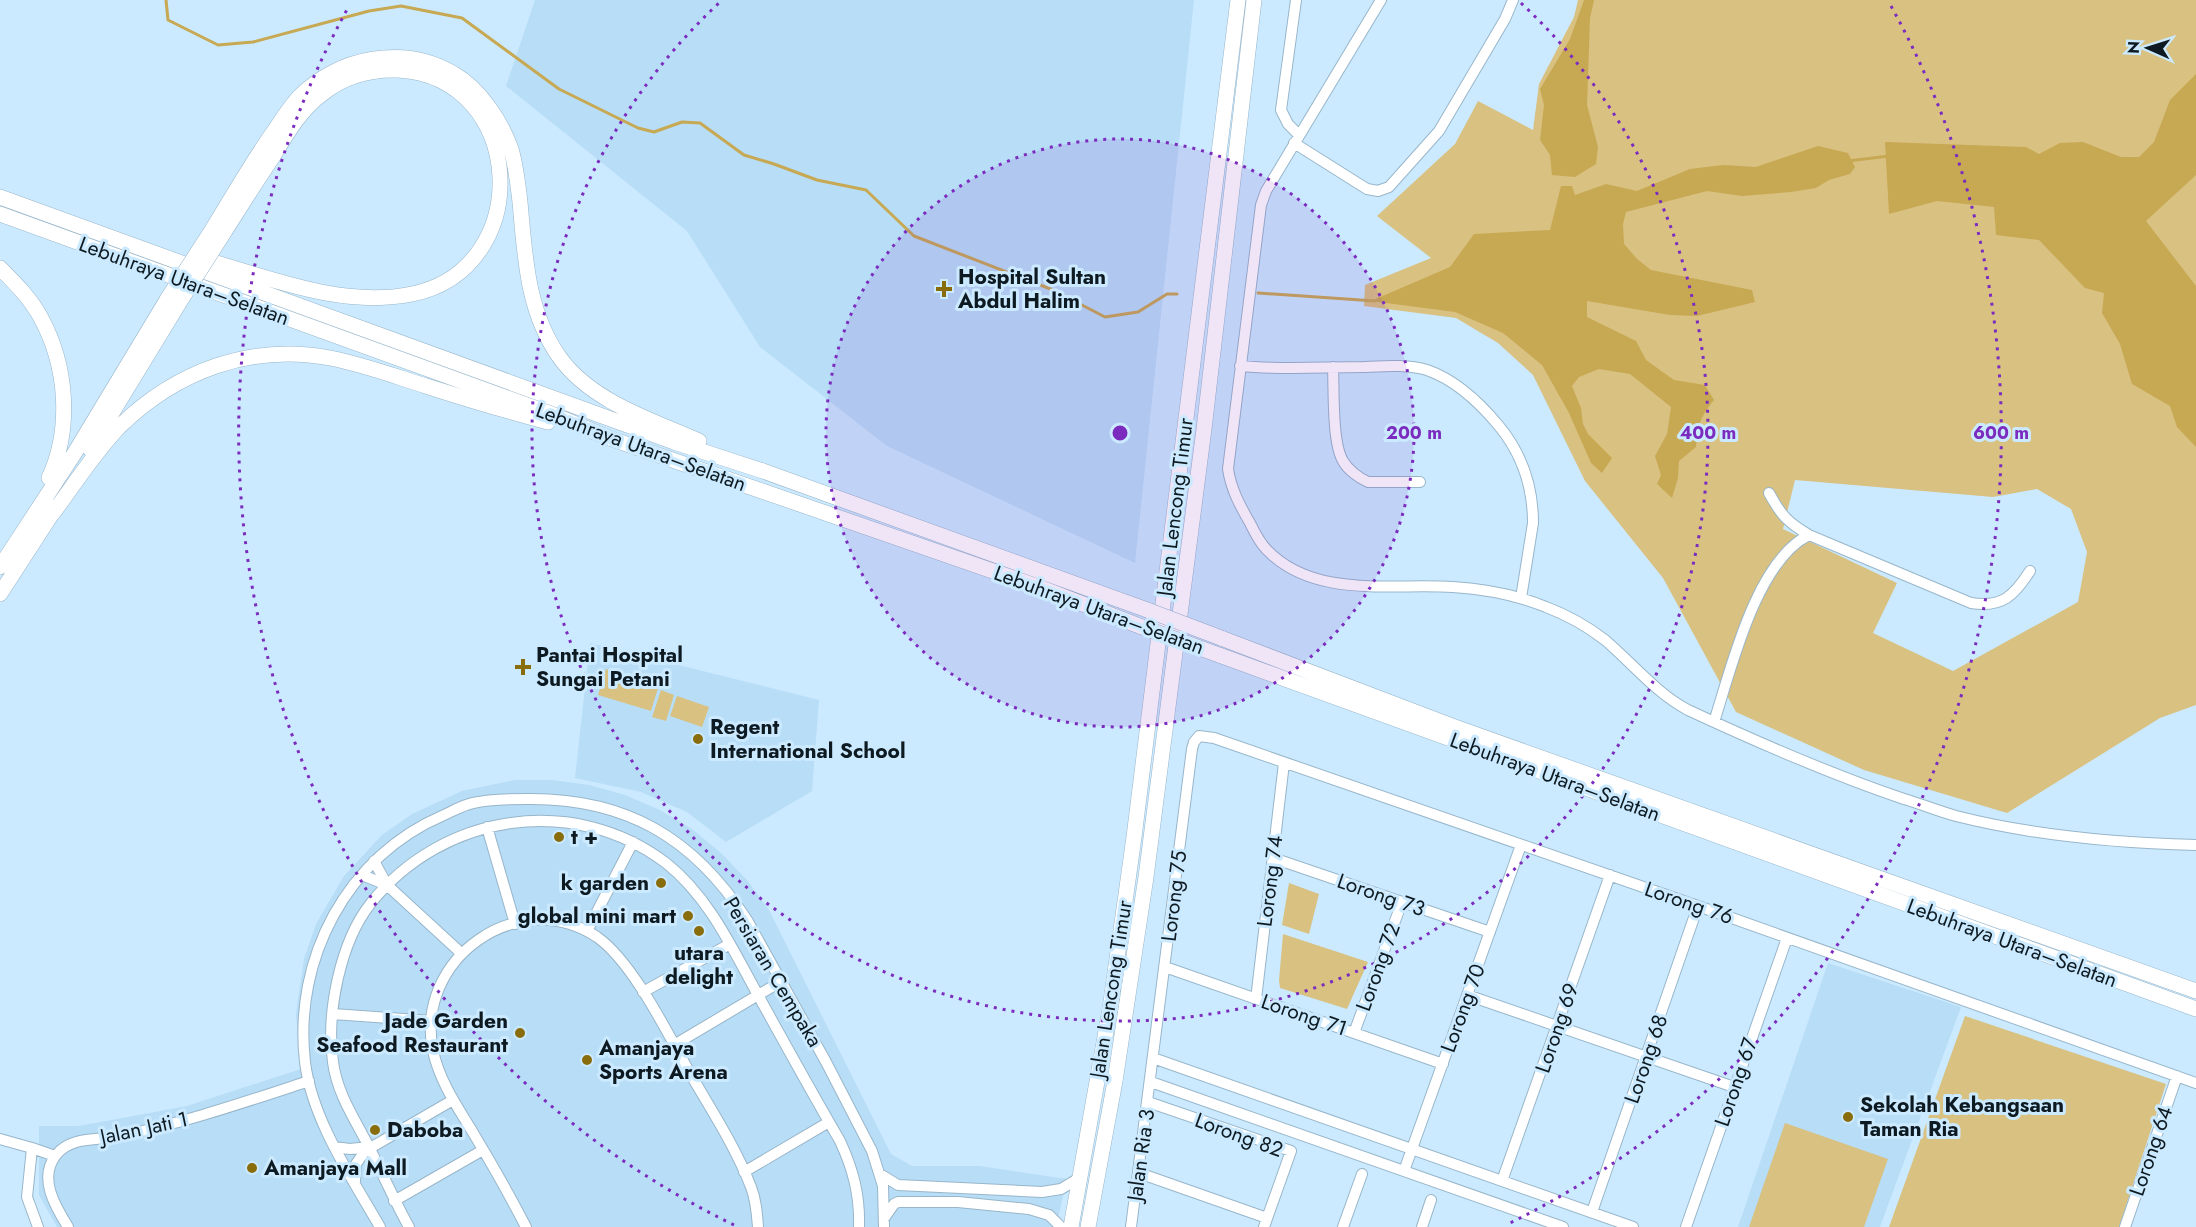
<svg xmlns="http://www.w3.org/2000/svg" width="2196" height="1227" viewBox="0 0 2196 1227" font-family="Jost,sans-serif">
<rect width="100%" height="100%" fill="#cbeaff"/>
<path fill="#b8ddf6" d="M535,0h659l-59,563 -248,-117 -127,-99 -73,-116 -181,-145z
M590,643l229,57 -7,91 -86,51 -39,-30 -46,-20 -66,-14z
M515,780h37l37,5 36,10 35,15 32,19 29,24 26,27 22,30 122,244 21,12h68l87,13 -11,48h-999l-18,-32v-69h40l108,-20 114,-37 -5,-55 8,-55 12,-35 28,-48 38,-41 30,-21 50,-23z
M1828,963l133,44 -81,220h-142z"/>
<path fill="#d9c181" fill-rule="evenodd" d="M1578,0h618v705l-36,13 -153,95 -143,-43 -128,-58 -73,-134 -78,-97 -52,-106 -35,-32 -42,-25 -92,-12 1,-21 66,-27 -54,-42 78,-72 23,-43 55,29 6,-46 35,-67zM1795,480l198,17 44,-8 34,20 16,43 -9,50 -125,69 -80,-38 24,-50 -114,-54z
M606,669l53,16 -8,26 -53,-16z
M661,690l13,5 -8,26 -14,-4z
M677,696l32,11 -7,20 -32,-11z
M1289,883l30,11 -10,40 -27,-9z
M1283,934l85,28 -21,47 -67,-21 -1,-8z
M1965,1016l201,68 -47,143h-230z
M1785,1123l103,36 -24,68h-115z"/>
<path fill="#c7a853" d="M1584,0h10l-4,18 -3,87 11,42 -2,17 -21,13 -23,-2 -2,-20 -10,-15 4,-35 -4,-16 30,-50z
M2196,74v101l-50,46 50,65v161l-19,-20 -7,-21 -38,-22 -12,-40 -18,-31 2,-20 -19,-5 -46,-48 -43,-5 -2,-28 -57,-6 -48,13 -4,-72 141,5 13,7 21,-11 23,-1 38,15h18l15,-15 16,-42z
M1818,146l30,7 7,14 -5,7 -21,6 -13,8 -25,4 -49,4 -35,-5 -81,21 -3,12 1,20 13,15 14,11 101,20 3,12 -58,14 -27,-1 -83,-14v16l49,24 10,19 28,20 31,5 9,15c-14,17 -16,25 -18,47l-17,14 -1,17 -6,20 -15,-14 4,-9 -6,-19 12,-22 4,-27 -41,-33 -31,-5 -20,8 -7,9 9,22 2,16 5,10 24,24 -10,15 -11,-10 -22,-50 -27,-48 -39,-32 -48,-21 -84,-11 79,-34 24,-33 76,-4 11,-44h11l3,9 31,-11 31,7 53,-22 33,-4 33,2z"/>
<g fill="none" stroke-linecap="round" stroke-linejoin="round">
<path stroke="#c7a853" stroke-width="3" d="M166,0l2,20 50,25 35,-3 116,-31 32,-5 61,12 97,71 79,39 16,4 28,-10 18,1 44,32 30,9 43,16 49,10 48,46 139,54 52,27 33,-5 29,-18h10
M1848,161l41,-5
M1258,293l117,8"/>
<defs>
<path id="minor" d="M1296,0l-15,110 7,14 11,11
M1381,0l-115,191 -5,14 -33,264c3,20 12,37 22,54 5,10 9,19 17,27 47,49 125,33 186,37 31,2 64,8 93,20 21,8 41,19 59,33 28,24 51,53 83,70 71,33 142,64 216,89 17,5 34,12 52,17 79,20 159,27 240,29
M1294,143l73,46 11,2 11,-4 50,-56 66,-112 8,-19
M1240,366c41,4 82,1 123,1 22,-1 44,-3 64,3 29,10 53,33 72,56 23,28 34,60 34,97l-12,75
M1333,367c1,23 -1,76 10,94 5,9 16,17 25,21h52
M1769,493c12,22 18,29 40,42l162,68c31,5 43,-7 59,-32
M1714,722c17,-53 42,-161 95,-187
M487,827l28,97
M1273,858l217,74
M374,861l13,24 74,68
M362,875l25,10
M587,931l46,-89
M1165,967l278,97
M643,992l87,-48
M1467,995l267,92
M1256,999l28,-236
M333,1014l99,7
M1354,1033l48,-131
M674,1045l106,-63
M1153,1058l480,169
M1151,1082l412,145
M1148,1102l143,49 -27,76
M0,1139l32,9 -5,49 11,30
M334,1147l16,2 19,-2
M32,1148l23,8
M1404,1171l117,-326
M744,1172l85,-50
M1139,1173l128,45
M880,1174l18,11 144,7 19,-3 20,-12
M355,1181l1,-17 9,-13 88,-51
M1502,1181l108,-306
M394,1201l89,-51
M1592,1212l106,-306
M885,1217l9,-13 4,-2h60l71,7 20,6 12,12
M68,1227c-13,-21 -30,-49 -12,-72 14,-18 39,-15 59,-18 66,-13 130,-35 194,-56
M380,1227c-28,-49 -68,-107 -75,-165 -12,-103 42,-206 139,-247 9,-4 19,-10 29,-12 18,-4 37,-4 55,-4 98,-1 166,39 219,121l79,142 46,89 11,35 1,41
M409,1227c-15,-27 -27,-55 -41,-82 -14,-27 -31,-52 -35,-83 -7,-49 7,-120 38,-159 72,-90 203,-110 295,-40 43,34 66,85 92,132 27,49 54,98 82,146 13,28 20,54 19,86
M526,1227c-16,-31 -33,-61 -51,-91 -16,-27 -35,-53 -42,-85 -19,-92 85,-166 164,-114 36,25 72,99 94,138 21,36 45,73 60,112 5,13 6,26 7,40
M1131,1227l61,-478 2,-7 5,-6 15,2 484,168 498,177
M1343,1227l19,-53
M1422,1227l9,-27
M1686,1227l101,-289
M2125,1227l52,-151"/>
<path id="highway" d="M0,197l674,245 89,29 387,140
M0,214l549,199 60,25 430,149 103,40
M212,230c21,-34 40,-68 63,-100 7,-11 15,-23 24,-33 39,-40 106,-53 155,-23 26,15 47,47 57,75 5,17 7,35 9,53 5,55 7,110 40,156 32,44 92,62 139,83
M195,257c69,18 144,52 217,37 124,-25 115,-217 -14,-224 -28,-1 -54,6 -76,24 -22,16 -36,41 -50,64 -17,25 -33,51 -49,76
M0,268c15,15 31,31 41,50 26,48 31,110 8,160
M90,449l89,-146
M53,513c21,-28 41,-60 66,-86 57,-56 132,-84 211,-69 32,6 64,18 96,28 40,13 81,25 122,36
M0,567l74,-113 94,-156
M0,594l57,-88
M1221,638l231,88 744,265
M1219,655l977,354
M1071,1227l39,-218 24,-172 104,-837
M1088,1227l27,-146 31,-204 58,-448 50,-429"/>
</defs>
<use href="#minor" stroke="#98b6ca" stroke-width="12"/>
<use href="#highway" stroke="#98b6ca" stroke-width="16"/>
<use href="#minor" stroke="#fff" stroke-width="10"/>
<use href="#highway" stroke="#fff" stroke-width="15"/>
<defs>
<path id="highway-bridge" d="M168,298l44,-68
M179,303l44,-69
M1150,611l71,27
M1142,627l77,28"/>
</defs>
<use href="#highway-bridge" stroke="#98b6ca" stroke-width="16" stroke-linecap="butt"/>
<use href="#highway-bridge" stroke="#fff" stroke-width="15"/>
</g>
<circle cx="1120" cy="433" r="294" fill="#7b2cbf" fill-opacity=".12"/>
<g fill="none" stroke="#7b2cbf" stroke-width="3" stroke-dasharray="3 6">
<circle cx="1120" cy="433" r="294"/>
<path d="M1521 3A588 588 0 1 1 719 3"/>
<path d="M734 1225A881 881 0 0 1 349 6M1891 6A881 881 0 0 1 1506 1225"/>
</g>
<g fill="#896c0b" stroke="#cbeaff" stroke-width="2">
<path d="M941 280h6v6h6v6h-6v6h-6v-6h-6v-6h6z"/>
<path d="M520 658h6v6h6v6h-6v6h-6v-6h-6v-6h6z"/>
<circle cx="698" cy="739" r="6"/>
<circle cx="559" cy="837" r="6"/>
<circle cx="661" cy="883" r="6"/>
<circle cx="688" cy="916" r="6"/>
<circle cx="699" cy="931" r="6"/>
<circle cx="520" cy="1033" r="6"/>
<circle cx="587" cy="1060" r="6"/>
<circle cx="1848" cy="1117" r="6"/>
<circle cx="375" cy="1130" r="6"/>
<circle cx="252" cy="1168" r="6"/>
</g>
<g text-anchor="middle" stroke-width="6" stroke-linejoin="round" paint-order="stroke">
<g font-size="21" font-weight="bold" fill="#0e1a21" stroke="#cbeaff" text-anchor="start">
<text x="958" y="284">Hospital Sultan<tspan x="958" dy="24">Abdul Halim</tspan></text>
<text x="536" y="662">Pantai Hospital<tspan x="536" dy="24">Sungai Petani</tspan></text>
<text x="710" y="734">Regent<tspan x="710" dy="24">International School</tspan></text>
<text x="571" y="844">t +</text>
<text x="649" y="890" text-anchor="end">k garden</text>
<text x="676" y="923" text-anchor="end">global mini mart</text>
<text x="699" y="960" text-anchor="middle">utara<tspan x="699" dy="24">delight</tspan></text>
<text x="508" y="1028" text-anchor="end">Jade Garden<tspan x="508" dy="24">Seafood Restaurant</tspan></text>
<text x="599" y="1055">Amanjaya<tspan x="599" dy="24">Sports Arena</tspan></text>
<text x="1860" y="1112">Sekolah Kebangsaan<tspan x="1860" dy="24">Taman Ria</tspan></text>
<text x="387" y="1137">Daboba</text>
<text x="264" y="1175">Amanjaya Mall</text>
</g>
<g font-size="21" fill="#0e1a21" stroke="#cbeaff">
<text transform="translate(184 281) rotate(20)" y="7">Lebuhraya Utara–Selatan</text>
<text transform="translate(641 447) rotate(20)" y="7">Lebuhraya Utara–Selatan</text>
<text transform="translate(1175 507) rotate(-83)" y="7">Jalan Lencong Timur</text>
<text transform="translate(1099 610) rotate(20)" y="7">Lebuhraya Utara–Selatan</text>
<text transform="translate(1555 777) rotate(20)" y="7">Lebuhraya Utara–Selatan</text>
<text transform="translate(1270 881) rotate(-83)" y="7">Lorong 74</text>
<text transform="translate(1381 895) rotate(19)" y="7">Lorong 73</text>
<text transform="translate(1174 896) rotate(-83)" y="7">Lorong 75</text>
<text transform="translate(1689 903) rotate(19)" y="7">Lorong 76</text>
<text transform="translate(2012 943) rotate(20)" y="7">Lebuhraya Utara–Selatan</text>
<text transform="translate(1378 967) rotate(-70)" y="7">Lorong 72</text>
<text transform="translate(773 972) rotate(59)" y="7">Persiaran Cempaka</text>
<text transform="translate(1111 989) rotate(-81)" y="7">Jalan Lencong Timur</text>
<text transform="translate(1463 1008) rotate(-70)" y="7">Lorong 70</text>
<text transform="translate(1304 1015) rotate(19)" y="7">Lorong 71</text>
<text transform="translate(1557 1028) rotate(-71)" y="7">Lorong 69</text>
<text transform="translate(1646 1059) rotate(-71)" y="7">Lorong 68</text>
<text transform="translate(1736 1082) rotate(-71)" y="7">Lorong 67</text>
<text transform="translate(144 1128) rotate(-12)" y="7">Jalan Jati 1</text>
<text transform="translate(1239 1135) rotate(20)" y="7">Lorong 82</text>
<text transform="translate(2151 1151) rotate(-71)" y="7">Lorong 64</text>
<text transform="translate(1141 1155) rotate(-82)" y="7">Jalan Ria 3</text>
</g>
</g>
<circle cx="1120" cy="433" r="9" fill="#7b2cbf" stroke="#cbeaff" stroke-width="3"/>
<g font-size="18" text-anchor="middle" font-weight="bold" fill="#7b2cbf" stroke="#cbeaff" stroke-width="6" stroke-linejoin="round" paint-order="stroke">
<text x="1414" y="439">200 m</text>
<text x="1708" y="439">400 m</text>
<text x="2001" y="439">600 m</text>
</g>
<g transform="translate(2148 48) rotate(273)" stroke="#cbeaff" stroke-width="4.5" paint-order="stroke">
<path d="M0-4.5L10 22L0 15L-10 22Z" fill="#0e1a21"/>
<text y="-9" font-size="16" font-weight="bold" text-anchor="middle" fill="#0e1a21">N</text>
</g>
</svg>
